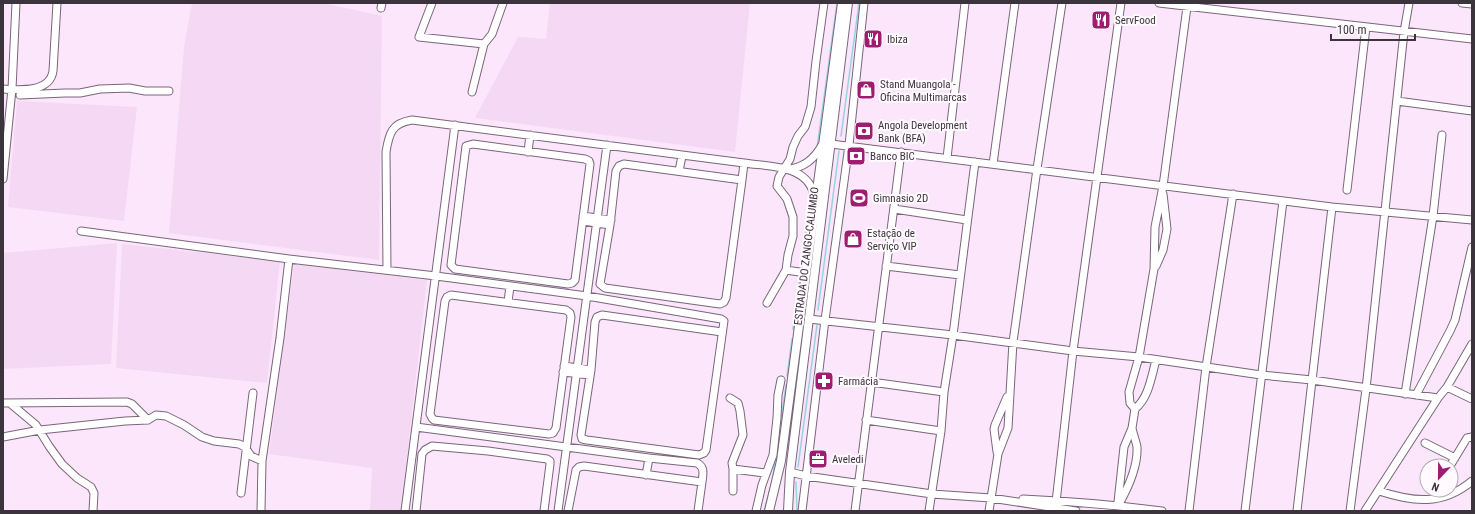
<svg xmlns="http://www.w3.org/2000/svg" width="1475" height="514" viewBox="0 0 1475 514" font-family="'Roboto Condensed',sans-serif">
<rect width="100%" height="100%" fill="#fce6fc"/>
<path fill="#f5d9f4" d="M192,3h131l59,13 -3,244 -210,-27 15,-186z
M550,3h200l-15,149 -260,-34 43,-81 28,2z
M17,101l120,6 -13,114 -116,-14z
M117,243l-6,121 -108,5v-116z
M122,244l158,17 -13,122 -151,-15z
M294,264l133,16 -26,231h-31l2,-43 -103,-14z"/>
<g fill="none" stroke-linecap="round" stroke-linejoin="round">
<path stroke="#98d2e0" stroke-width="1.5" d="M841,136l18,-133
M817,148l20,-145
M801,266l10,-71
M818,310l21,-159
M793,329l7,-53
M787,376l5,-37
M798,467l19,-142
M773,476l13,-91
M796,482l1,29
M764,511l6,-22"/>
<defs>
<path id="minor" d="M432,3l-13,34 65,7 8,-10 11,-31
M1159,3l313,36
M1462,3l10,1
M381,8l1,-5
M3,89c16,1 47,4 50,-18l4,-68
M472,92l12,-48
M20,95l45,-2h15l20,-4 29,-1 16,3h24
M1397,101l75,10
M473,144l112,15 4,2 1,3 -15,116 -3,3 -4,1 -113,-15 -4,-4 15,-119z
M831,144l501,63 140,13
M528,152l2,-17
M947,158l18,-155
M744,163c26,4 66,1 71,36
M993,164l22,-161
M790,169c15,-2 25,-11 32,-24
M679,171l3,-15
M3,179l9,-90 4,-86
M1347,190l19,-163
M894,209l73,11
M583,216l28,4
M583,221l27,4
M81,231l208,28 147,17 151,20 134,23 3,2 -18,129 -2,3 -5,2 -112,-15 -5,-1 -1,-4 10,-65 4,-48 2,-5 5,-2 120,17
M886,266l74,9
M1156,266l7,-16 4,-21 -4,-35
M387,270l-1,-118c3,-19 6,-29 26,-32l332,43 -2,17 -16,118 -2,4 -4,2 -115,-16 -5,-4 10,-59 6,-54 3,-5 5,-2 118,16
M786,270l20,3
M451,295l115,15 4,3 1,4 -15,111 -3,5 -4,1 -115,-14 -2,-2 -2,-4 15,-113 2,-4z
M508,302l2,-16
M767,303l19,-33 2,-15 5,-19v-19l-6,-18 -10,-13 2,-9 11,-18 3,-12 5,-11 7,-9 6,-20 5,-46 8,-58
M809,319l144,16 120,16 66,6 122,18 51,5 126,18
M564,366l27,4
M563,372l27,3
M871,382l73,10
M1447,387l25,12
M1405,394l28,-178 9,-81
M1416,395l34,-64 5,-11 17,-73
M730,398l8,5 2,8 3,24 -11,28 1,6v22
M3,403l124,-1 5,2 16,16
M11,404l25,21 13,21 13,18 15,14 14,9 3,6 -1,18
M1135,409c14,-12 16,-31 21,-49
M866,420l75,11
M416,427l233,31 48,5c8,4 6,11 5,19
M3,437l37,-7 85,-9 23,-1 8,-5 10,1 18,9 18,12 12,4 25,3 6,3 6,9 11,5
M1425,443l30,15
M997,452l-3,-23 1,-4 12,-28
M1450,466l17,-28 5,-1
M733,469l32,4
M790,472l16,4 126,18 59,4 85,13
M646,475l3,-17
M1379,491c34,11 63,15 93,-10
M241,493l12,-100
M1023,499c46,2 93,6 139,12
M1119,504c9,-16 19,-38 18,-57 -1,-6 -4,-13 -5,-19
M261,511l1,-50 18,-123 9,-79
M405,511l50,-386
M416,511l6,-57 3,-4 7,-4 56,5 59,8 3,2v3l-6,47
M558,511l49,-366
M568,511l8,-41 3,-3 5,-1 118,16 -4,29
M756,511l6,-26 11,-30 4,-37 1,-23 3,-15
M802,511l23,-191 24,-175 15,-142
M855,511l46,-359
M929,511l12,-80 3,-39 9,-57 22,-173
M989,511l9,-57 10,-26 5,-86 24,-173 25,-166
M1055,511l18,-160 48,-348
M1117,511l7,-64 8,-19 3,-19 -5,-6 -1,-11 10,-35 15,-88 1,-42 8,-41 24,-179
M1189,511l17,-144 27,-173
M1245,511l38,-310
M1297,511l35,-304
M1350,511l16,-122 38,-357 5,-29
M1365,511l73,-113 9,-11 25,-43"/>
<path id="major" d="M769,511l12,-50 61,-458
M788,511l2,-39 58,-469"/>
</defs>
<use href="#minor" stroke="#796679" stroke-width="9"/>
<use href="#major" stroke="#796679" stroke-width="10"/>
<use href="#minor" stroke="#fff" stroke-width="7"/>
<use href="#major" stroke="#fff" stroke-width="8"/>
</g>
<defs>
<symbol id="restaurant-square" viewBox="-11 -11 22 22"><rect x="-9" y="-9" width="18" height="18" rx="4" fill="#9e1d70" stroke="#fefafe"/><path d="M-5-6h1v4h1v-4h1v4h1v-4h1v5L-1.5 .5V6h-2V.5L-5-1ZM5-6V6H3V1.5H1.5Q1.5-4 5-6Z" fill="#fff"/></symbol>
<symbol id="shop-square" viewBox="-11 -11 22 22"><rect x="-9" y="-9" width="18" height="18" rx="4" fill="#9e1d70" stroke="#fefafe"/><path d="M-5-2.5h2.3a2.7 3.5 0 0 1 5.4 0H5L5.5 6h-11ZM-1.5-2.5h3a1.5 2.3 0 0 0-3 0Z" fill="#fff"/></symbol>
<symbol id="bank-square" viewBox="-11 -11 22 22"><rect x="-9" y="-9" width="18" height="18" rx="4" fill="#9e1d70" stroke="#fefafe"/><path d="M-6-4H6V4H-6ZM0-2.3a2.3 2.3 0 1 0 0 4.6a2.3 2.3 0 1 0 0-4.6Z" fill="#fff"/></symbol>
<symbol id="stadium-square" viewBox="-11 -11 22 22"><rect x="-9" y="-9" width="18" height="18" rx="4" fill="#9e1d70" stroke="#fefafe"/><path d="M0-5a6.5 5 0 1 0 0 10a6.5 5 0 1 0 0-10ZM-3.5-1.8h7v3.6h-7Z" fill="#fff"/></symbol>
<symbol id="pharmacy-square" viewBox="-11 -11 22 22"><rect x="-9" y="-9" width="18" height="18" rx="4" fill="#9e1d70" stroke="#fefafe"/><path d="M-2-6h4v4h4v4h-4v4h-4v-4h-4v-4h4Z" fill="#fff"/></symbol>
<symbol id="office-square" viewBox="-11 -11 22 22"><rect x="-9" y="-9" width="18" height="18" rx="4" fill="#9e1d70" stroke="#fefafe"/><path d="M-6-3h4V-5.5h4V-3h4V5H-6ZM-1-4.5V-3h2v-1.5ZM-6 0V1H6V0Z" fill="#fff"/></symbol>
</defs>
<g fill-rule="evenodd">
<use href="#restaurant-square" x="1090" y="9" width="22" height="22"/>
<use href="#restaurant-square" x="862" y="28" width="22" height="22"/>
<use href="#shop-square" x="855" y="79" width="22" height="22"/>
<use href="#bank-square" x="853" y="120" width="22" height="22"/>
<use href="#bank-square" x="845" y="145" width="22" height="22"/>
<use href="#stadium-square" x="848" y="187" width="22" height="22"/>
<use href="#shop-square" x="842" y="228" width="22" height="22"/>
<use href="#pharmacy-square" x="813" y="370" width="22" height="22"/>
<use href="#office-square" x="807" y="448" width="22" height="22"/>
</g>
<g text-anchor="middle" stroke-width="4" stroke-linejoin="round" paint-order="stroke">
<g font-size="11" fill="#3c343c" stroke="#fefafe" text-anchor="start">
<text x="1115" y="24">ServFood</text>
<text x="887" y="43">Ibiza</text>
<text x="880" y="88">Stand Muangola -<tspan x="880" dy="13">Oficina Multimarcas</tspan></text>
<text x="878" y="129">Angola Development<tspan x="878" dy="13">Bank (BFA)</tspan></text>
<text x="870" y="160">Banco BIC</text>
<text x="873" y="202">Gimnasio 2D</text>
<text x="867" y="237">Estação de<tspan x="867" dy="13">Serviço VIP</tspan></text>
<text x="838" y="385">Farmácia</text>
<text x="832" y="463">Aveledi</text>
</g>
<g font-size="11" fill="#3c343c" stroke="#fefafe">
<text transform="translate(806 256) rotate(-83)" y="4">ESTRADA DO ZANGO-CALUMBO</text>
</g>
</g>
<rect width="1475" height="514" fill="none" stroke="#3c343c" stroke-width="8"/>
<g transform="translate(1439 478) rotate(202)"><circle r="19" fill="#fefafe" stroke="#b0abb0"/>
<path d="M0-3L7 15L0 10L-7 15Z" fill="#9e1d70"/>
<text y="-6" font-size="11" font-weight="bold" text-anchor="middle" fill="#3c343c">N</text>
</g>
<path d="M1331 34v6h84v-6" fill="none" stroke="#3c343c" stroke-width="2"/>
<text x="1337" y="34" font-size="12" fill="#3c343c" stroke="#fefafe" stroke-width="3" paint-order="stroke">100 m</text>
</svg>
